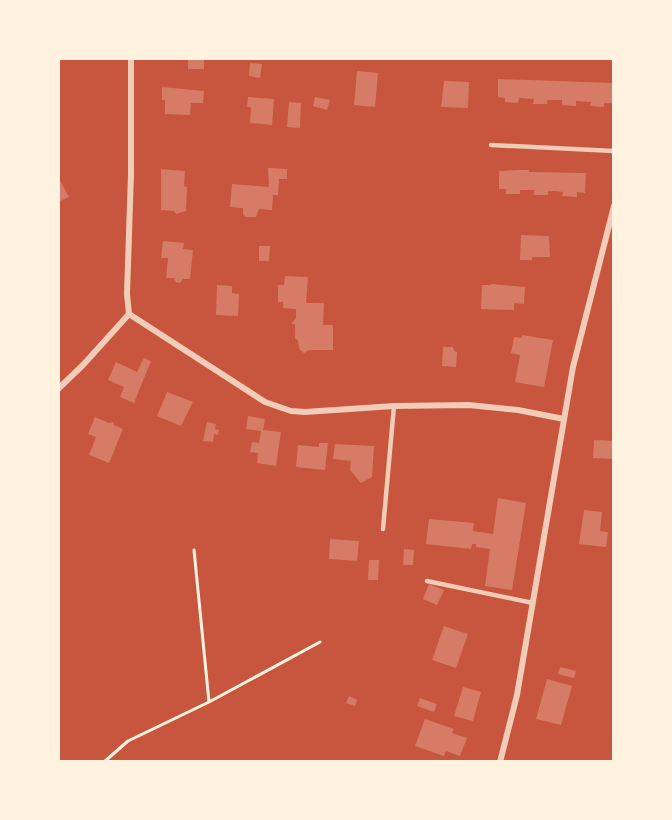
<svg xmlns="http://www.w3.org/2000/svg" width="672" height="820" viewBox="0 0 672 820" font-family="Commissioner,sans-serif">
<rect width="100%" height="100%" fill="#c8553d"/>
<path fill="#d67c66" d="M188,58h16v11h-16z
M250,63l12,1 -2,14 -11,-2z
M357,71l21,2 -3,34 -21,-2z
M498,79l116,4 -1,20h-9v4l-14,-1 1,-4 -15,-1v5l-14,-1v-5h-15v4h-14l1,-5 -15,-1 -1,5 -13,-1v-4l-7,-1z
M444,81l25,1 -1,26 -27,-1z
M162,87l42,4 -1,12h-12l-1,12 -25,-1v-14h-3z
M248,97l26,2 -2,26 -22,-2 1,-16h-4z
M315,97l15,3 -3,10 -14,-4z
M289,102l12,1 -1,25 -13,-1z
M268,168l19,1v10h-8l-1,16h-5l-1,15 -13,-1 -3,8h-11l-2,-3v-6l-13,-1 2,-23 37,3z
M161,169l24,2 -1,15 3,1 -1,24 -10,3 -2,-3 -13,-1z
M519,170h10v2l57,1 -1,20 -8,-1v5l-15,-1 1,-4 -8,-1h-7v4h-14v-5h-14v4h-14v-5h-7v-18z
M58,177l11,20 -11,5z
M521,235l28,1 1,21h-18v3h-12z
M163,241l21,2 -1,6 10,1 -3,29h-7l-3,4 -4,-1 -2,-4h-8l2,-20h-7z
M259,246h11l-1,15h-10z
M285,276l23,1 -2,26h18l-1,22h10v25h-24l-5,3 -5,-4 -1,-9 -3,-1v-15h-4l5,-6v-9l-13,-1v-6h-5v-17h6z
M491,284l34,3 -1,17 -10,-1v7l-33,-1 1,-24h9z
M217,285l15,1v7l7,1 -1,22 -22,-1z
M522,335l31,5 -9,47 -29,-5 5,-27 -9,-2 3,-16 8,1z
M443,347h10l1,4 3,1 -1,15 -14,-1z
M144,358l7,3 -17,42 -14,-6 4,-10 -16,-7 8,-18 21,10z
M167,392l26,10 -12,24 -24,-10z
M248,416l17,3 -2,11 18,2 -5,34 -19,-3 1,-10 -8,-1 2,-10 7,1 2,-12 -15,-2z
M95,417l14,6 4,-1 1,3 9,4 -14,34 -20,-8 7,-18 -8,-3z
M207,422l9,2 -1,5 4,1 -1,5 -4,-1 -1,8 -10,-1z
M594,440l20,1v18l-21,-1z
M319,443h9l-3,27 -29,-3 2,-22 21,2z
M335,444l39,2 -2,31 -11,6 -11,-13 1,-9 -18,-2z
M498,498l28,5 -14,87 -27,-4 5,-37 -14,-2v-3h-4l-1,5 -45,-5 3,-25 45,4 -1,8 20,3z
M584,510l18,2 -2,19 8,1 -2,15 -27,-3z
M330,539l29,2 -2,20 -28,-2z
M404,549l10,1 -1,15h-10z
M369,560h10l-1,20h-10z
M429,584l15,6 -7,15 -14,-6z
M444,626l24,8 -12,34 -24,-8z
M560,667l16,4 -2,7 -16,-4z
M547,679l25,7 -11,39 -25,-6z
M463,687l18,5 -8,29 -19,-5z
M349,696l8,4 -2,6 -9,-3z
M420,698l17,6 -3,8 -17,-6z
M425,719l29,10 -2,4 15,5 -7,18 -14,-5 -2,5 -29,-10z"/>
<g fill="none" stroke-linecap="round" stroke-linejoin="round">
<path stroke="#fff3e0" stroke-width="3" d="M194,550l15,152
M104,762l24,-21 81,-39 111,-60"/>
<path stroke="#f1ccb7" stroke-width="4.5" d="M491,145l123,6
M383,529l11,-123
M427,581l106,22"/>
<path stroke="#f1ccb7" stroke-width="6" d="M131,58v116l-4,120 2,20 136,88 26,9 14,1 89,-6 75,-1 49,5 46,9
M58,389l25,-24 46,-51
M500,762l17,-67 56,-328 41,-161"/>
</g>
<rect width="672" height="820" fill="none" stroke="#fff3e0" stroke-width="120"/>
</svg>
